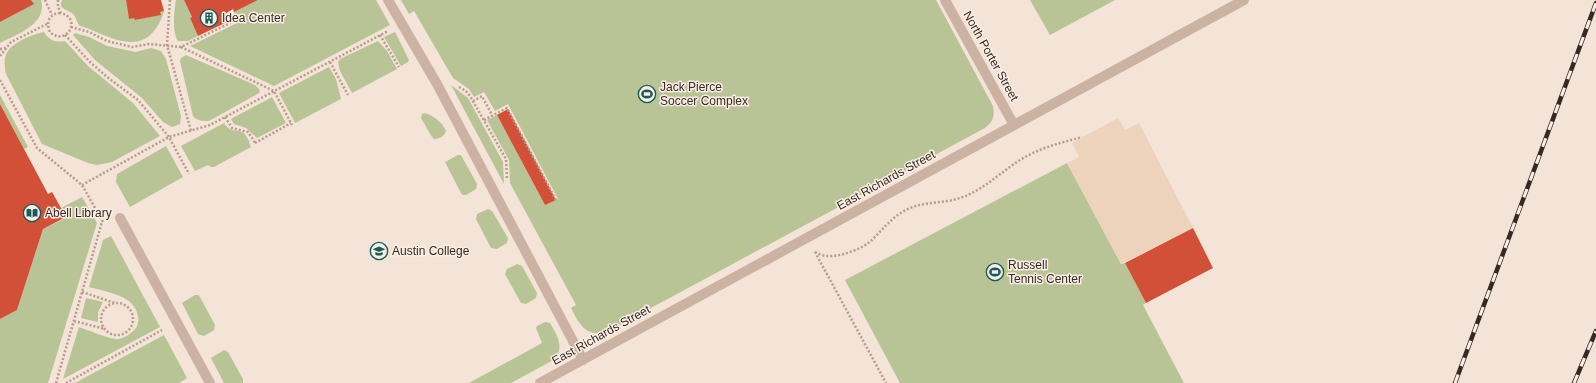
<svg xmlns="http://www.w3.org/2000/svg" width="1596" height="383" viewBox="0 0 1596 383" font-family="Helvetica,sans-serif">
<rect width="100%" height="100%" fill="#f3e4d7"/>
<path fill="#b8c396" d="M31,0h10c7,24 -25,35 -41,43v-21l33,-18z
M62,0h64l3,18h5l1,2 25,-5v-3l4,-1c-10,32 -29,37 -58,25 -9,-3 -17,-8 -26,-10 -4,-4 -3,-8 -7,-12 -3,-3 -9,-4 -11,-7 -2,-3 -1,-4 0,-7z
M176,0h8l8,17 -2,1 8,18 -10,5h-10c-6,-8 -4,-31 -2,-41z
M258,0h118l14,25 -116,61 -84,-40 49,-24 -5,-10z
M401,0h535l57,106c2,10 0,16 -8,22l-373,201c-23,11 -31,-1 -41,-21l5,-3 -66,-122 -1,-23 -22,-40 10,-5 48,90 13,-6 -50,-95 -13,7 -11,-19 -10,5 -5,-8 -16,-11 -39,-67 -5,3z
M1030,0h85l-65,35z
M44,32c5,8 11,11 21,9l23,25 45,37 27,33 -48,26 -15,3 -9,-2 -46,-19 -36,-70c-1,-5 -2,-11 -1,-16 3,-15 26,-23 39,-26z
M395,32l14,28 -1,2 -7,4 -17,-29z
M75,33l14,4 18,9 29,6 15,-4 10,3 5,8 15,57 -1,8 -8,3 -9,-5 -21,-24 -47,-38 -22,-25z
M378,41l9,10 10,18 -45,24 -12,-22 -2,-9 2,-3z
M186,55l69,30 5,5 -1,3 -50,28c-6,0 -12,0 -16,-5l-13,-55 1,-3z
M329,67l7,12 5,20 -46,24 -16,-30z
M451,85l17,13 35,64 1,22z
M0,95l28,52 -4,2 -24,-45z
M272,97l14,26 -29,15 -11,-10 -12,-4 -3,-5z
M425,113c9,3 17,9 21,18 -1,5 -7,8 -12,8l-2,-2 -11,-19 1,-4z
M224,123c5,9 12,6 20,10l6,9h-1l2,5 -37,20h-3l-3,-2 -13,6 -14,-25z
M166,146l17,31 -53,30 -14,-25 1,-8z
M458,155h3l1,2 15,27 -1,5 -10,6h-3l-2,-2 -16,-31z
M1067,163l54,101 4,-1 21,40 -3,2 41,78h-284l-55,-103z
M82,197l15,26 -49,160h-48v-64l17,-9 26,-81 23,-11 -5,-10z
M488,209l4,2 16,27 -1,5 -10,6 -6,-1 -15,-29 1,-5z
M111,236l49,91 -97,52 16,-52c9,3 30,12 38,12 7,0 15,-6 19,-11 2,-3 3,-8 2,-11 -2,-22 -32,-25 -49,-30l14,-47z
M517,264l5,2 15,27 -1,5 -10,6 -5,-1 -16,-29 2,-5z
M195,295h3l2,2 15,28 -1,5 -10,6 -6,-2 -16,-31z
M86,298l17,4 -5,10v10l-17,-4z
M545,322l5,1c7,12 13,21 7,35l-46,25h-42l73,-40 -6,-15 1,-2z
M164,335l23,43 -8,5h-104z
M224,350l4,2 15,27v4h-19l-13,-25z"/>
<path fill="#edd3bc" d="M1118,118l7,12 14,-7 54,105 -72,36 -54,-101 12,-6 -7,-14z"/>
<path fill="#d15037" d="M0,0h31l3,4 -34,18z
M126,0h35l3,11 -4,1 1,3 -26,5 -1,-2 -5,1z
M184,0h74l-24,12 -1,-3 -8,5 4,7 -31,15 -8,-18 2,-1z
M0,104l48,90 4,-2 14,25 -23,12 -26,81 -17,9z
M508,109l48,91 -11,5 -48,-90z
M1193,228l20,40 -67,35 -21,-40z"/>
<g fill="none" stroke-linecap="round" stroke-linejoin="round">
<path stroke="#b89b8c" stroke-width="2.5" stroke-dasharray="2 2" stroke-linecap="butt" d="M45,0l7,15
M58,0v7l3,6c22,6 5,34 -11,19 -5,-10 0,-19 11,-19
M170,0l-3,45 24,86
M71,27l18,5 18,9 25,6 17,-3 32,3 53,-26 -5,-9
M65,35l25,27 17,15 31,23 31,37 20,37
M380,35l19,32
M181,47l93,44 18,34
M0,49l6,-1
M0,56l11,-14 36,-18
M330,62l18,33
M0,80l37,68 45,37 21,37
M459,87l7,4 4,5 36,63 1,20
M473,101l9,-5 10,19
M225,117l7,11 16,4 8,12
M484,120l23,-12 49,92
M255,143l36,-20
M82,185l87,-48 41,-12 178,-94
M815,252c4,2 8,4 12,4 14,1 35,-7 45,-16 11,-11 20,-23 34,-30 16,-9 37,-6 54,-12 27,-9 45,-31 69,-43 17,-9 35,-13 53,-18
M815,252l71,131
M82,292l33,11
M101 319a16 16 0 1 1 32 0a16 16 0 1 1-32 0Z
M74,321l31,8
M56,383l46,-161
M66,383l96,-53"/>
<path stroke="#ccb2a2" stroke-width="10" d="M388,0l49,84 146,276
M945,0l69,125
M120,218l90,165
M540,383l704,-383"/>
<defs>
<path id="rail" d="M1455,383l141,-380
M1574,383l22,-52"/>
</defs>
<use href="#rail" stroke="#362925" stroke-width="4.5"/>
<use href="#rail" stroke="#fbeee4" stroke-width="3" stroke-dasharray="9" stroke-linecap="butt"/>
</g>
<defs>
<symbol id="building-ring" viewBox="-11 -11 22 22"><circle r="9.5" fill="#fbeee4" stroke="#175b5a" stroke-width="1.5"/><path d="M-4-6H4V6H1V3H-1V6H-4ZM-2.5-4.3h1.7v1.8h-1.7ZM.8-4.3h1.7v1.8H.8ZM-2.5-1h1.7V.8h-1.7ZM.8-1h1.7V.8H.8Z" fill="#175b5a"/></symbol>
<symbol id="stadium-ring" viewBox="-11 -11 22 22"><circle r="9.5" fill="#fbeee4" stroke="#175b5a" stroke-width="1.5"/><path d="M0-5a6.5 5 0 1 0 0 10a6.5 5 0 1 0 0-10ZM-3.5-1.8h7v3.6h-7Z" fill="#175b5a"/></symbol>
<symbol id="library-ring" viewBox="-11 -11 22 22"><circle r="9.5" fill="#fbeee4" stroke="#175b5a" stroke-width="1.5"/><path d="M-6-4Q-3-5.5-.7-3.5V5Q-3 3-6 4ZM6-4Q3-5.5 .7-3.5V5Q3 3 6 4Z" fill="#175b5a"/></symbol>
<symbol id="university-ring" viewBox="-11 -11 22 22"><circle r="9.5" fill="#fbeee4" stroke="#175b5a" stroke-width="1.5"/><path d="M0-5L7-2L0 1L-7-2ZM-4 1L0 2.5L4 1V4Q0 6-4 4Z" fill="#175b5a"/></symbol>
</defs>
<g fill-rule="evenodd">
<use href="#building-ring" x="199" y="8" width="20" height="20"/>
<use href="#stadium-ring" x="637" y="84" width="20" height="20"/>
<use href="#library-ring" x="22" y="203" width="20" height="20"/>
<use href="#university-ring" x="369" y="241" width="20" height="20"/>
<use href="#stadium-ring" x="985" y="262" width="20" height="20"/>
</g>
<g text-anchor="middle" stroke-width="3" stroke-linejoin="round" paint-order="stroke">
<g font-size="12" fill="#362925" stroke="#fbeee4" text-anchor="start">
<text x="222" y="22">Idea Center</text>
<text x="660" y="91">Jack Pierce<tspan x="660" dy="14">Soccer Complex</tspan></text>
<text x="45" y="217">Abell Library</text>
<text x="392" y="255">Austin College</text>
<text x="1008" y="269">Russell<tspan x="1008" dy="14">Tennis Center</tspan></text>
</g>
<g font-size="12" fill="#362925" stroke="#fbeee4">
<text transform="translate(991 56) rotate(61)" y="4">North Porter Street</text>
<text transform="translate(886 180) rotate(-29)" y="4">East Richards Street</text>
<text transform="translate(601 335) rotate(-29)" y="4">East Richards Street</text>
</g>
</g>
</svg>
